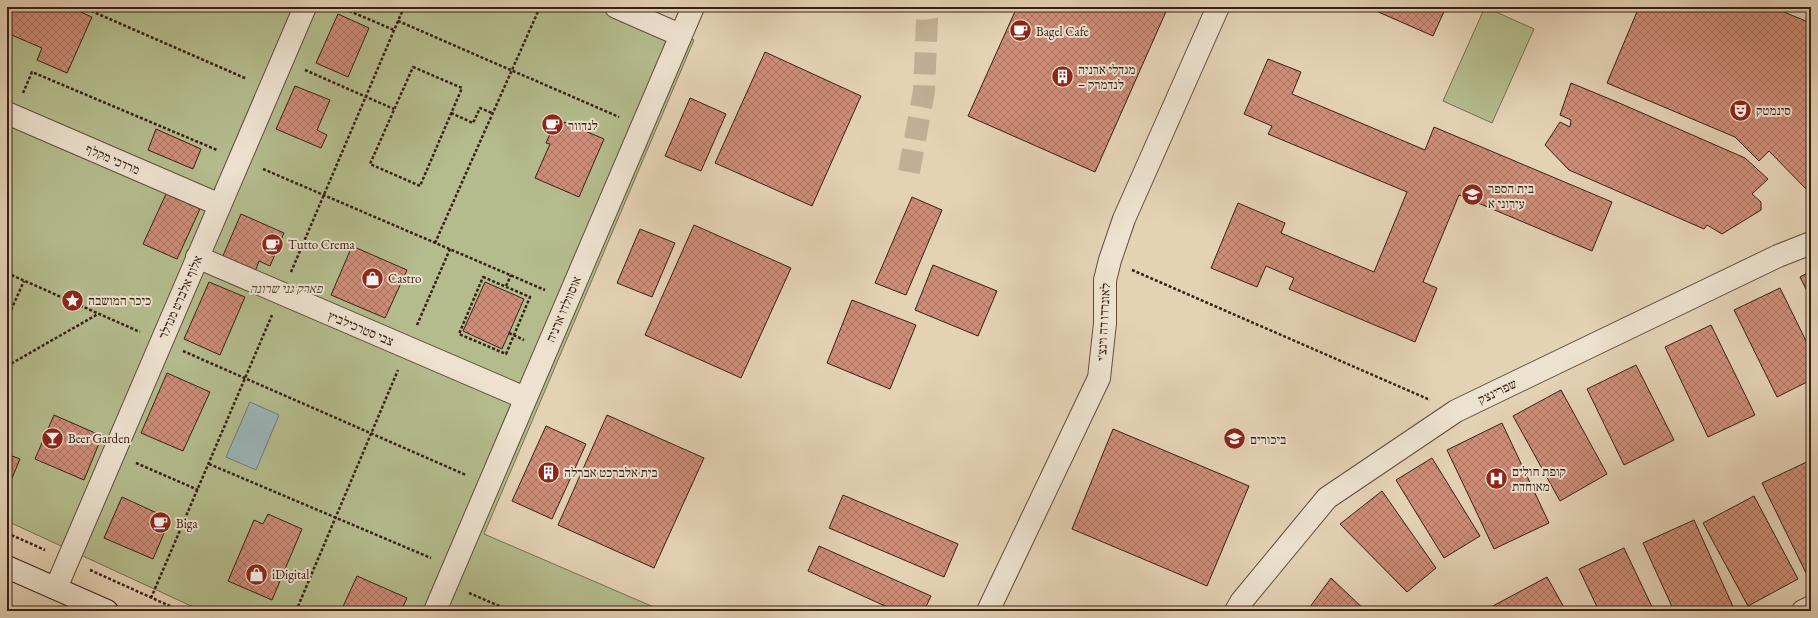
<svg xmlns="http://www.w3.org/2000/svg" width="1818" height="618" viewBox="0 0 1818 618" font-family="'EB Garamond','Frank Ruhl Libre',serif">
<defs>
<pattern id="building-cross-hatch" width="8" height="8" patternUnits="userSpaceOnUse"><rect width="8" height="8" fill="#ce8d78"/><path d="M0 0l8 8M0 8l8-8" fill="none" stroke="#a87361"/></pattern>
</defs>
<rect width="100%" height="100%" fill="#e4d2b5"/>
<filter id="stains"><feTurbulence type="fractalNoise" baseFrequency=".005" numOctaves="4"/><feColorMatrix values="0 0 0 0 .2 0 0 0 0 .09 0 0 0 0 .02 0 0 0 .5 -.17"/></filter>
<radialGradient id="worn" r=".72"><stop offset=".6" stop-color="#630" stop-opacity="0"/><stop offset="1" stop-color="#630" stop-opacity=".3"/></radialGradient>
<path fill="#b4bc8d" stroke="#766e52" d="M7,7h613l74,33 -210,494 179,77h-461l-195,-90z
M1485,7l49,22 -42,94 -49,-22z"/>
<path fill="#9ab5b8" stroke="#737977" d="M250,402l29,13 -23,55 -30,-13z"/>
<path fill="url(#building-cross-hatch)" stroke="#382016" d="M7,7h62l23,10 -25,56 -30,-13 5,-12 -35,-15z
M1017,7h151l-73,165 -127,-56z
M1367,7h79l-13,29z
M1639,7h133l36,15 3,3v165l-2,2 -40,-41 -10,10 -24,-24 -128,-54z
M338,14l31,14 -21,49 -32,-14z
M765,52l96,44 -49,110 -97,-43z
M1268,59l33,13 -9,22 133,56 9,-23 178,75 -20,49 -133,-56 -36,87 14,6 -22,54 -126,-53 5,-11 -28,-12 -9,21 -46,-19 27,-65 47,20 -4,10 93,39 33,-80 -139,-58 4,-8 -28,-12z
M1571,83l46,19 128,56 23,21 -16,15 9,8v8l-39,24 -15,-9 -3,4 -135,-59 -24,-25 15,-23 10,5 1,-7 -11,-5z
M295,86l35,14 -13,30 10,5 -6,13 -45,-19z
M690,98l36,16 -25,57 -36,-15z
M564,122l40,17 -25,58 -44,-19 15,-34 -4,-1 6,-14 8,4z
M156,129l45,20 -8,20 -45,-19z
M166,194l34,15 -23,50 -34,-15z
M912,197l30,13 -36,85 -31,-12z
M241,214l43,19 -14,33 -11,-5 -4,11 -33,-14z
M694,225l97,43 -50,110 -96,-43z
M640,229l35,14 -23,54 -35,-14z
M352,246l55,24 -22,48 -54,-23z
M933,265l64,26 -19,45 -63,-26z
M1811,271v28l-11,-22z
M209,282l36,15 -25,58 -36,-16z
M485,282l39,17 -22,50 -39,-18z
M1780,288l31,63v29l-34,17 -43,-87z
M852,300l64,25 -26,64 -63,-26z
M1711,325l44,90 -47,22 -43,-90z
M1636,365l38,75 -50,25 -37,-76z
M167,373l43,19 -27,59 -42,-18z
M1561,390l46,84 -47,27 -47,-85z
M54,415l48,21 -18,44 -49,-21z
M607,415l97,43 -50,110 -96,-43z
M1502,423l47,100 -55,26 -47,-99z
M546,426l40,18 -34,75 -40,-18z
M1113,429l136,57 -42,100 -135,-57z
M7,454l13,5 -13,31z
M1432,458l48,78 -36,22 -48,-78z
M1811,460v110l-5,3 -44,-90z
M1382,491l54,77 -29,24 -67,-68z
M843,495l115,49 -14,33 -115,-49z
M1754,496l44,83 -50,27 -45,-83z
M122,497l48,22 -17,40 -49,-21z
M268,514l34,15 -30,71 -44,-19 26,-61 9,4z
M1694,520l41,91h-61l-31,-68z
M819,546l112,50 -7,15h-28l-88,-40z
M1624,548l30,63h-55l-20,-42z
M357,576l50,22 -6,13h-60z
M1547,577l19,34h-73l-2,-4z
M1331,578l35,33h-59z"/>
<g fill="none" stroke-linecap="round" stroke-linejoin="round">
<path stroke="#c2ae95" stroke-width="22" stroke-dasharray="22 11" stroke-linecap="butt" d="M909,172l15,-81 3,-71 -2,-13"/>
<defs>
<path id="street" d="M616,7l64,28
M7,113l213,92
M197,257l328,141
M56,588l249,-581
M435,611l258,-604
M988,611l111,-233 6,-55v-43l5,-20 14,-41 94,-212
M1236,611l5,-9 86,-104 129,-87 322,-155 33,-13
M1803,611l8,-4"/>
<path id="secondary" d="M7,567l100,44"/>
</defs>
<use href="#street" stroke="#634c3e" stroke-width="24"/>
<use href="#secondary" stroke="#382016" stroke-width="24"/>
<path stroke="#382016" stroke-width="2.5" stroke-dasharray="3 2" stroke-linecap="butt" d="M82,7l165,72
M340,7l54,23
M398,21l221,96
M413,67l49,21 -42,98 -50,-22z
M305,70l89,39
M23,93l9,-21 185,78
M451,113l22,10 7,-15 12,5
M263,169l282,121
M435,243l105,-236
M1132,270l298,130
M291,272l113,-265
M7,273l133,59
M483,277l47,20 -24,57 -47,-20z
M506,286l5,-11
M7,319l17,-38
M417,325l33,-76
M509,333l15,7
M183,351l283,124
M7,366l91,-52
M136,463l62,27
M209,464l222,94
M7,533l38,17
M90,570l91,41
M469,593l42,18
M151,598l121,-283
M296,611l102,-241"/>
<use href="#street" stroke="#ede2cf" stroke-width="22"/>
<use href="#secondary" stroke="#ede2cf" stroke-width="22"/>
</g>
<defs>
<symbol id="cafe-disc" viewBox="-11 -11 22 22"><circle r="9.5" fill="#8f2418" stroke="#ede2cf"/><path d="M-5.5-4.5H6V0H3Q3 3.5 0 3.5H-2.5Q-5.5 3.5-5.5 0ZM3-3.2v2h1.7v-2ZM-6 4.5H4V6H-6Z" fill="#fff"/></symbol>
<symbol id="building-disc" viewBox="-11 -11 22 22"><circle r="9.5" fill="#8f2418" stroke="#ede2cf"/><path d="M-4-6H4V6H1V3H-1V6H-4ZM-2.5-4.3h1.7v1.8h-1.7ZM.8-4.3h1.7v1.8H.8ZM-2.5-1h1.7V.8h-1.7ZM.8-1h1.7V.8H.8Z" fill="#fff"/></symbol>
<symbol id="theatre-disc" viewBox="-11 -11 22 22"><circle r="9.5" fill="#8f2418" stroke="#ede2cf"/><path d="M-5-5.5Q0-4 5-5.5V0Q5 5 0 6Q-5 5-5 0ZM-3.3-2.5H-1v1.5H-3.3ZM1-2.5H3.3v1.5H1ZM-2.8 1Q0 5.5 2.8 1Z" fill="#fff"/></symbol>
<symbol id="school-disc" viewBox="-11 -11 22 22"><circle r="9.5" fill="#8f2418" stroke="#ede2cf"/><path d="M0-5L7-2L0 1L-7-2ZM-4 1L0 2.5L4 1V4Q0 6-4 4Z" fill="#fff"/></symbol>
<symbol id="shop-disc" viewBox="-11 -11 22 22"><circle r="9.5" fill="#8f2418" stroke="#ede2cf"/><path d="M-5-2.5h2.3a2.7 3.5 0 0 1 5.4 0H5L5.5 6h-11ZM-1.5-2.5h3a1.5 2.3 0 0 0-3 0Z" fill="#fff"/></symbol>
<symbol id="sight-disc" viewBox="-11 -11 22 22"><circle r="9.5" fill="#8f2418" stroke="#ede2cf"/><path d="M0-6L1.8-2.2L6-1.7L2.9 1.2L3.7 5.4L0 3.3L-3.7 5.4L-2.9 1.2L-6-1.7L-1.8-2.2Z" fill="#fff"/></symbol>
<symbol id="bar-disc" viewBox="-11 -11 22 22"><circle r="9.5" fill="#8f2418" stroke="#ede2cf"/><path d="M-6-5H6L.8 .8V4.5H3.5V6h-7V4.5H-.8V.8Z" fill="#fff"/></symbol>
<symbol id="hospital-disc" viewBox="-11 -11 22 22"><circle r="9.5" fill="#8f2418" stroke="#ede2cf"/><path d="M-5-5h3v3.5h4V-5h3V5h-3V1.5h-4V5h-3Z" fill="#fff"/></symbol>
</defs>
<g fill-rule="evenodd">
<use href="#cafe-disc" x="1008" y="18" width="25" height="25"/>
<use href="#building-disc" x="1050" y="64" width="25" height="25"/>
<use href="#theatre-disc" x="1728" y="98" width="25" height="25"/>
<use href="#cafe-disc" x="540" y="112" width="25" height="25"/>
<use href="#school-disc" x="1460" y="182" width="25" height="25"/>
<use href="#cafe-disc" x="260" y="232" width="25" height="25"/>
<use href="#shop-disc" x="360" y="266" width="25" height="25"/>
<use href="#sight-disc" x="60" y="288" width="25" height="25"/>
<use href="#bar-disc" x="40" y="426" width="25" height="25"/>
<use href="#school-disc" x="1222" y="426" width="25" height="25"/>
<use href="#building-disc" x="536" y="460" width="25" height="25"/>
<use href="#hospital-disc" x="1484" y="466" width="25" height="25"/>
<use href="#cafe-disc" x="148" y="510" width="25" height="25"/>
<use href="#shop-disc" x="244" y="562" width="25" height="25"/>
</g>
<g text-anchor="middle" stroke-width="4" stroke-linejoin="round" paint-order="stroke">
<g font-size="13" fill="#382016" stroke="#ede2cf" text-anchor="start">
<text x="1036" y="36">Bagel Cafe</text>
<text x="1078" y="74">מגדלי ארניה<tspan x="1078" dy="15">– לנדמרק</tspan></text>
<text x="1756" y="115">סינמטק</text>
<text x="568" y="130">לנדוור</text>
<text x="1488" y="193">בית הספר<tspan x="1488" dy="15">עירוני א</tspan></text>
<text x="288" y="249">Tutto Crema</text>
<text x="388" y="283">Castro</text>
<text x="88" y="305">כיכר המושבה</text>
<text x="68" y="443">Beer Garden</text>
<text x="1250" y="444">ביכורים</text>
<text x="1512" y="476">קופת חולים<tspan x="1512" dy="15">מאוחדת</tspan></text>
<text x="564" y="477">בית אלברכט אברלה</text>
<text x="176" y="528">Biga</text>
<text x="272" y="579">iDigital</text>
</g>
<g font-size="13" fill="#382016" stroke="#ede2cf">
<text transform="translate(113 159) rotate(23)" y="5">מרדכי מקלף</text>
<text transform="translate(180 297) rotate(-66)" y="5">אלוף אלברט מנדלר</text>
<text transform="translate(563 309) rotate(-67)" y="5">אוסוולדו ארניה</text>
<text transform="translate(1103 322) rotate(-87)" y="5">לאונרדו דה וינצ'י</text>
<text transform="translate(361 328) rotate(23)" y="5">צבי סטרכילביץ</text>
<text transform="translate(1497 391) rotate(-26)" y="5">שפרינצק</text>
</g>
<g font-size="13" font-style="italic" fill="#574734" stroke="#ede2cf">
<text x="286" y="293">פארק גני שרונה</text>
</g>
</g>
<rect width="1818" height="618" fill="none" stroke="#e4d2b5" stroke-width="24"/>
<rect x="8" y="8" width="1802" height="602" fill="none" stroke="#382016" stroke-width="2"/>
<rect x="12" y="12" width="1794" height="594" fill="none" stroke="#382016"/>
<rect width="100%" height="100%" filter="url(#stains)"/>
<rect width="100%" height="100%" fill="url(#worn)"/>
</svg>
